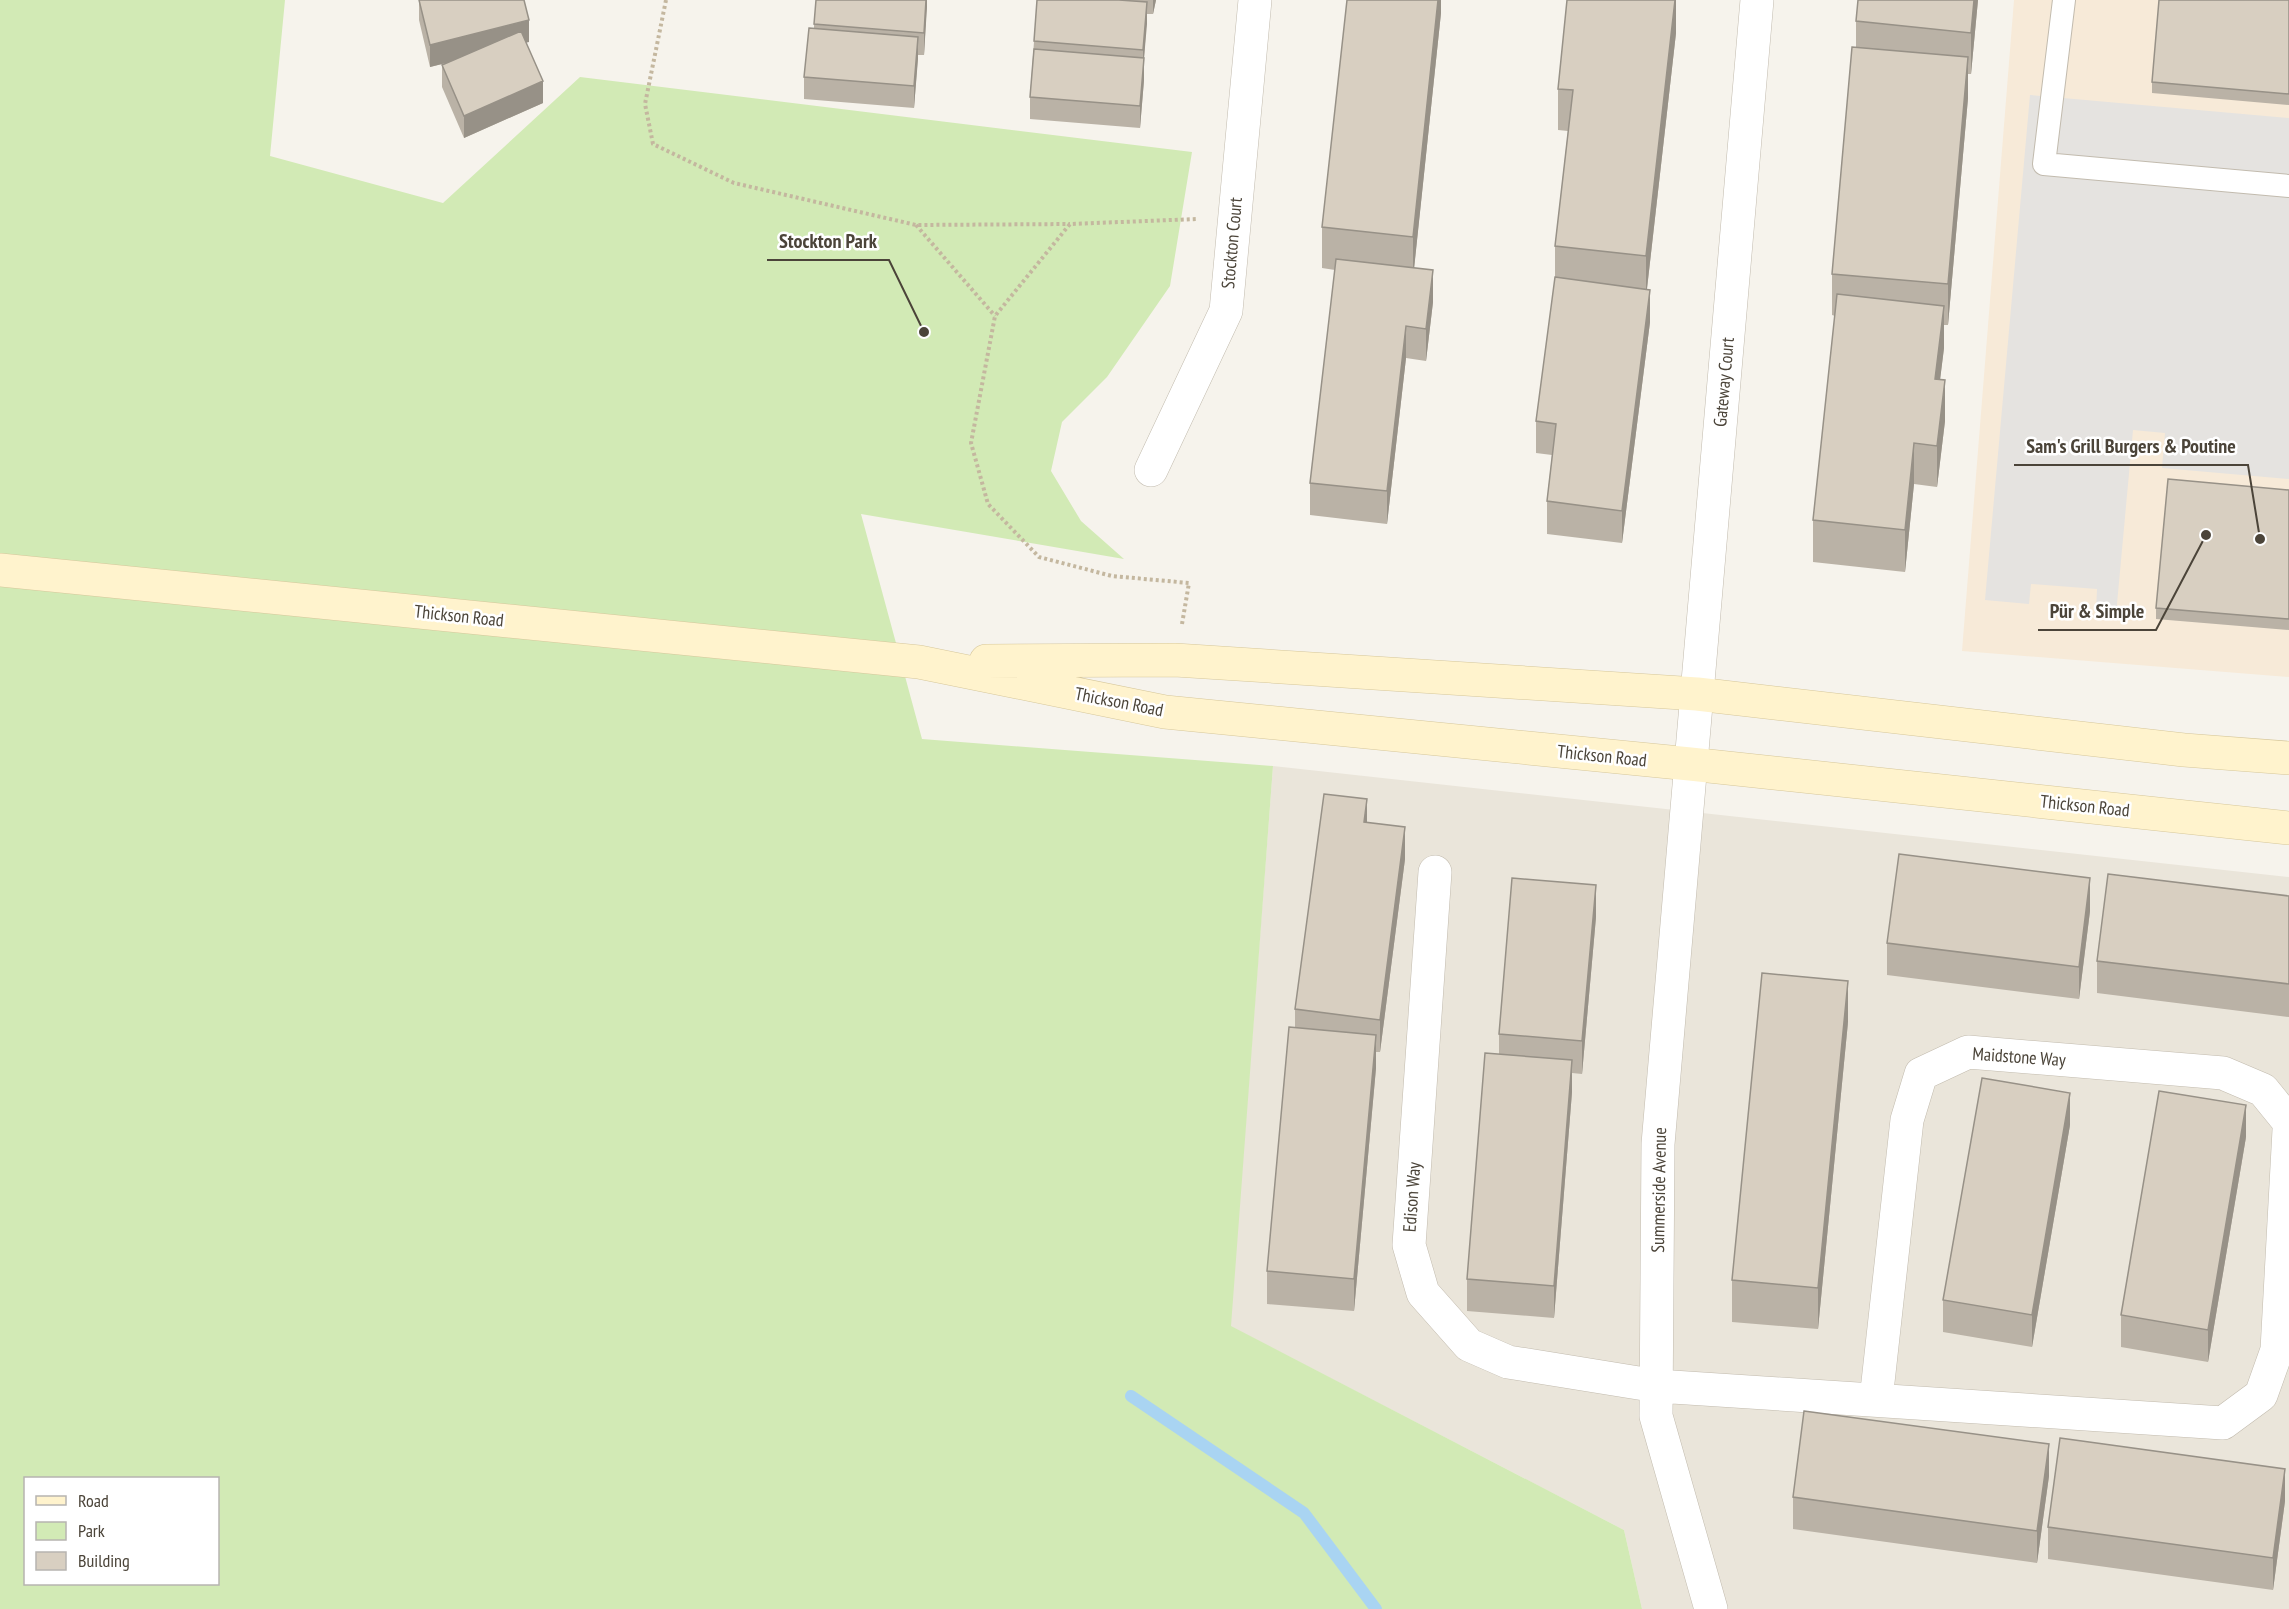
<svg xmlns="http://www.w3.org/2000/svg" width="2289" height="1609" viewBox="0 0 2289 1609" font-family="'PT Sans Narrow',sans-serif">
<rect width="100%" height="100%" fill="#f6f3ec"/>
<path fill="#eae5da" d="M1273,766l1016,111v732h-647l-18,-79 -394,-204z"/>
<path fill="#f7ead8" d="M2014,0h275v677l-327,-26z"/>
<path fill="#d2eab5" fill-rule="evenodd" d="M0,0h285l-15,156 173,47 137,-126 612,75 -22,134 -63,91 -45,45 -11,49 30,50 43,38 -263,-45 61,225 351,27 -42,560 393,204 18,79h-1642zM26,1478h192v106h-192z"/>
<path fill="#e5e3e0" d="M2030,95l259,23v361l-127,-11 3,-35 -32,-3 -17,185 -20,-2 1,-24 -66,-5 -2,20 -44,-4z"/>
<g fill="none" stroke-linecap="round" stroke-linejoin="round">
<path stroke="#a9d4f2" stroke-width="12" d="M1131,1396l173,117 72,96"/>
<defs>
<path id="service" d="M2064,0l-20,164 245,22"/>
<path id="minor" d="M1151,470l75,-159 29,-311
M1435,872l-26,373 14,48 46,52 39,17 149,24 566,37 38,-28 16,-45 12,-220
M1876,1400l31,-280 14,-46 47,-22 255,21 40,17 26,32
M1711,1609l-55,-193 2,-272 99,-1144"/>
<path id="secondary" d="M0,570l919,92 246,50 525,52 599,64
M986,661l189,-1 522,34 487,56 105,8"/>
</defs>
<use href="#service" stroke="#c2bbae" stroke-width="24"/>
<use href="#minor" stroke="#c2bbae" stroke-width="34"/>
<use href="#secondary" stroke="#d6c79b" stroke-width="34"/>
<path stroke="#c4b79f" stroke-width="4" stroke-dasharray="3 3" stroke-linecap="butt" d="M666,0l-21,104 8,40 81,39 182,42 154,-1
M916,225l79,91
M1182,624l7,-41 -77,-7 -73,-19 -51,-53 -17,-61 24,-127 75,-92 127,-5"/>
<use href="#service" stroke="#fff" stroke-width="22"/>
<use href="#minor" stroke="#fff" stroke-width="33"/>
<use href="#secondary" stroke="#fff3cd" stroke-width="33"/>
</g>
<path fill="#bab2a6" d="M419,0l110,42h-3l17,61 -79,35 -22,-51v-22l8,-3 -20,5 -11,-47z
M927,0l-3,55h-6l-4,53 -110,-9v-22l10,-48v-5z
M1037,0h119l-3,14h-6l-3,44v22l-4,48 -110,-9v-22z
M1441,0v13l-27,255 19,34 -7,59 -20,-3 -19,166 -77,-9v-32l25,-213 -13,-2v-41z
M1676,0v33l-29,256 3,33 -28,221 -75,-9v-33l5,-46 -16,-2v-32l19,-142v-33l13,-115 -10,-1v-41z
M1978,0l-7,74h-3v24l-20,227h-4v23l-4,31 5,42 -8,66 -23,-3 -9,88 -92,-10v-42l22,-204 -3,-1v-41l24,-227v-26z
M2289,0v105l-137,-12v-11z
M2289,490v140l-133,-11v-11z
M1367,822l38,37 -25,193h-4v16l-22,243 -87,-7v-33l28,-243v-19z
M2289,896v121l-192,-24v-32z
M2090,911l-11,88 -192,-24v-32z
M1596,917l-14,157 -10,-1v19l-18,226 -87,-7v-32l32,-225v-20z
M1848,1022l-30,307 -86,-7v-42z
M2070,1125l-38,222 -89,-15v-32z
M2246,1137l-38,225 -87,-15v-32z
M2049,1476l-12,87 -244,-34v-32z
M2285,1501l-12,89 -225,-31v-32z"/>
<path fill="#979187" d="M926,0h1v7l-3,48v-22z
M1153,0h3l-3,14z
M1438,0h3v13l-28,266v-42z
M1675,0h1v33l-30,264v-41z
M1974,0h4l-7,74v-41z
M1147,2v22l-4,46 1,-12v22l-4,48v-22l3,-34v-22z
M529,20v22l-99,25v-22z
M918,37v22l-4,49v-22z
M1968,57v41l-20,227v-41z
M543,81v22l-79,35v-22z
M1433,270v32l-7,59v-32z
M1650,290v32l-28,221v-32z
M1944,306v42l-9,73v-42z
M1406,326v32l-19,166v-33z
M1945,380v41l-8,66v-41z
M1914,443v41l-9,88v-42z
M1367,799v32l-3,-9z
M1405,827v32l-25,193v-32z
M2090,878v33l-11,88v-32z
M1596,885v32l-14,157v-33z
M1848,981v41l-30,307v-41z
M1376,1035v33l-22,243v-32z
M1572,1060v32l-18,226v-32z
M2070,1093v32l-38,222v-32z
M2246,1105v32l-38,225v-32z
M2049,1444v32l-12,87v-32z
M2285,1469v32l-12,89v-32z"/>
<path fill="#d8cfc1" stroke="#979187" stroke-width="1.5" d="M419,0h105l5,20 -99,25z
M816,0h110l-2,33 -110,-9z
M1037,0h82l28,2 -4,48 -109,-9z
M1347,0h91l-25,237 -91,-10z
M1567,0h108l-29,256 -91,-10 18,-156 -15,-1z
M1858,0h116l-3,33 -115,-12z
M2159,0h130v94l-137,-12z
M809,28l109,9 -4,49 -110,-9z
M521,31l22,50 -79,35 -22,-51z
M1852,47l116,10 -20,227 -116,-10z
M1034,49l110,9 -4,48 -110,-9z
M1336,259l97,11 -7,59 -20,-3 -19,165 -77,-8z
M1555,277l95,13 -28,221 -75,-10 9,-77 -20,-3z
M1837,294l107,12 -9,73 10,1 -8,66 -23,-3 -9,87 -92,-10z
M2168,479l121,11v129l-133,-11z
M1324,794l43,5 -3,23 41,5 -25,193 -85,-11z
M1899,854l191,24 -11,89 -192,-24z
M2108,874l181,22v88l-192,-23z
M1512,878l84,7 -14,156 -83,-7z
M1762,973l86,8 -30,307 -86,-8z
M1289,1027l87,8 -22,244 -87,-8z
M1485,1053l87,7 -18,226 -87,-7z
M1982,1078l88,15 -38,222 -89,-15z
M2159,1091l87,14 -38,225 -87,-15z
M1804,1411l245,33 -12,87 -244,-34z
M2060,1438l225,31 -12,89 -225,-31z"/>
<g text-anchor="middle" stroke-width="5" stroke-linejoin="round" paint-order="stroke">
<g font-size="18" fill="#4b4439" stroke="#fff">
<text transform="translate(1232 243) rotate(-85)" y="6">Stockton Court</text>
<text transform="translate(1724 382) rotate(-85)" y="6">Gateway Court</text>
<text transform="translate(459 616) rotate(6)" y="6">Thickson Road</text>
<text transform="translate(1119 702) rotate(11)" y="6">Thickson Road</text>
<text transform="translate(1602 756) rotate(6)" y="6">Thickson Road</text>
<text transform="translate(2085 806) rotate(6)" y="6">Thickson Road</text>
<text transform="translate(2019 1057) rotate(4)" y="6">Maidstone Way</text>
<text transform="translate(1659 1190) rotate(-89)" y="6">Summerside Avenue</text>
<text transform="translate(1412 1197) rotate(-86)" y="6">Edison Way</text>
</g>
</g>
<path fill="none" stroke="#4b4439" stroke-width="2" d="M924 332L889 260H767M2260 539L2248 465H2014M2206 535L2156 630H2038"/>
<g fill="#4b4439" stroke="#fff" stroke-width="2">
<circle cx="924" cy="332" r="6"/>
<circle cx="2260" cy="539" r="6"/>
<circle cx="2206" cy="535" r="6"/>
</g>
<g font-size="20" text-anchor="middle" font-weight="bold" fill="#4b4439" stroke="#fff" stroke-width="5" stroke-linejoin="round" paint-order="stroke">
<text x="828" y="248">Stockton Park</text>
<text x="2131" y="453">Sam's Grill Burgers &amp; Poutine</text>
<text x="2097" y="618">Pür &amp; Simple</text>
</g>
<rect x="24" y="1477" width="195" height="108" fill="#ffffff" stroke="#b7b4b0" stroke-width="1.5"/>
<rect x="36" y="1496" width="30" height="9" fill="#fff3cd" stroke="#b7b4b0" stroke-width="1.5"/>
<text x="78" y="1507" font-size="18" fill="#4b4439">Road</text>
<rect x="36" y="1522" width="30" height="18" fill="#d2eab5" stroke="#b7b4b0" stroke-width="1.5"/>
<text x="78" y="1537" font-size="18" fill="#4b4439">Park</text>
<rect x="36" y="1552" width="30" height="18" fill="#d8cfc1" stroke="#b7b4b0" stroke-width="1.5"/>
<text x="78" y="1567" font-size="18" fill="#4b4439">Building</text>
</svg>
